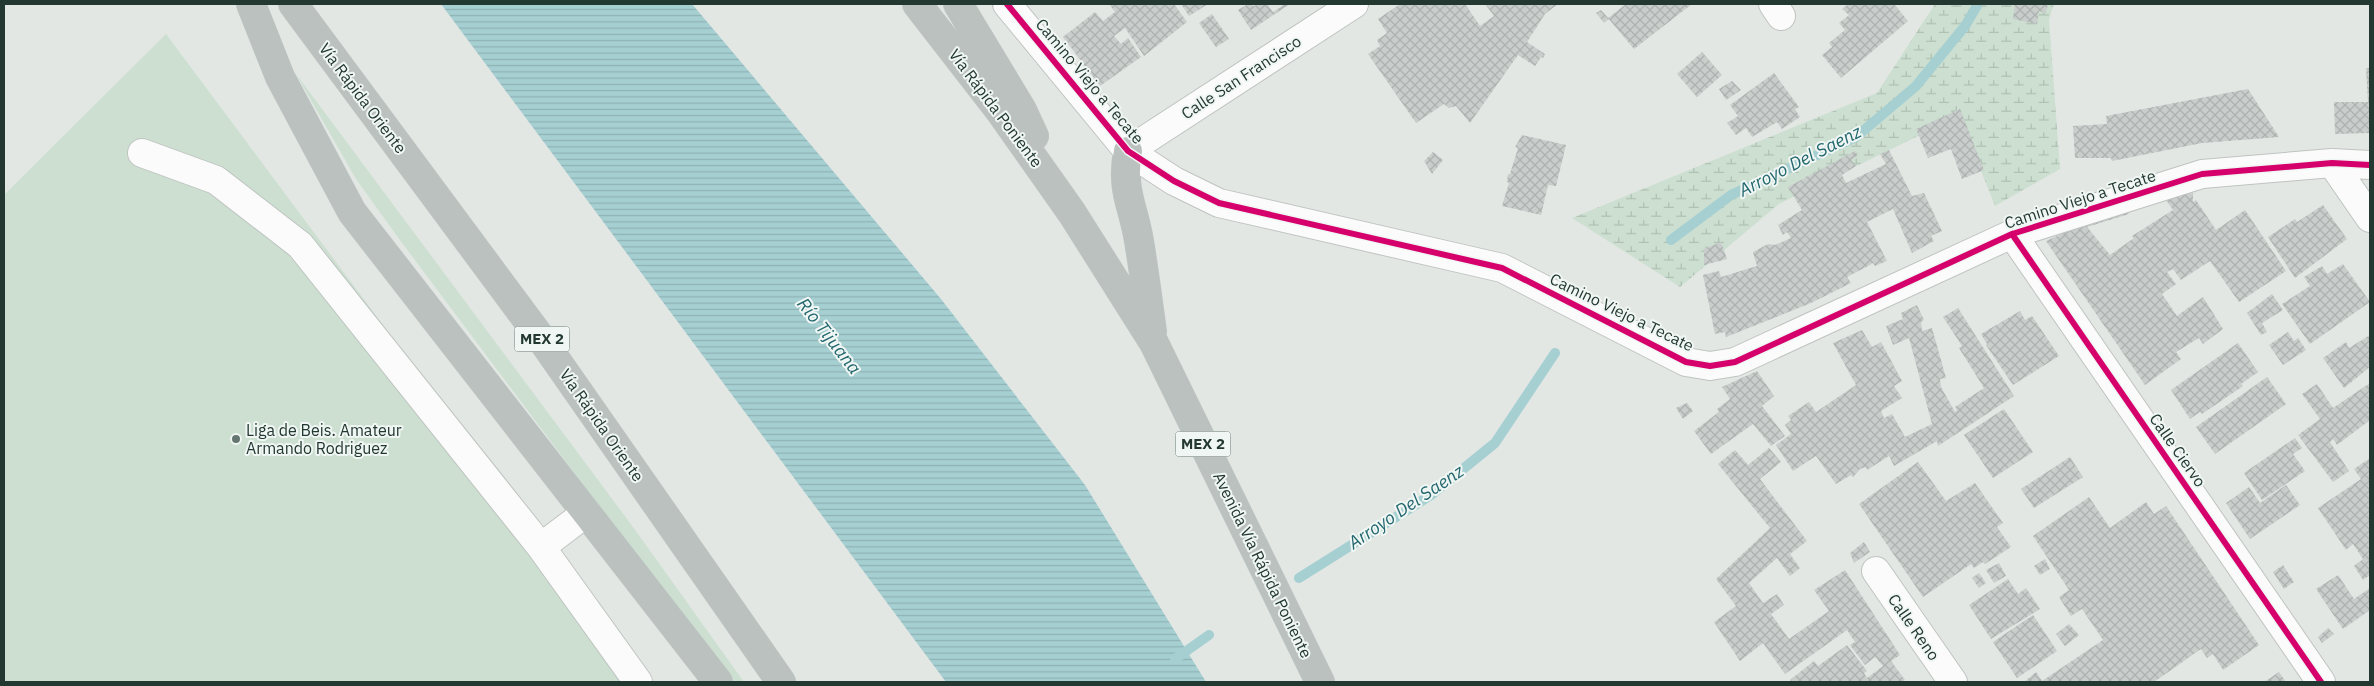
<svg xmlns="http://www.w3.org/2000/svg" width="2374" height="686" viewBox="0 0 2374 686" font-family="'IBM Plex Sans',sans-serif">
<defs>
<pattern id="wetland-marsh" width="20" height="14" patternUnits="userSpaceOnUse" patternTransform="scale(1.25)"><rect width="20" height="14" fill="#ccdfd0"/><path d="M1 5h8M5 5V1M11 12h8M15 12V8" fill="none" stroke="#afc0b3"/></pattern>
<pattern id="water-rules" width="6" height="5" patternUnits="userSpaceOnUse" patternTransform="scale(1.25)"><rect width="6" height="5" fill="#a6cfd2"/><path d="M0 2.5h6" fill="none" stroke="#8fb2b5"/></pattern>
<pattern id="building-cross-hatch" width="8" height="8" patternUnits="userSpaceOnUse" patternTransform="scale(1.25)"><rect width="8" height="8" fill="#c9cecc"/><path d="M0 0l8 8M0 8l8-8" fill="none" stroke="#acb2b0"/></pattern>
</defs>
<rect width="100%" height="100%" fill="#e2e7e4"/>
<path fill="#ccdfd0" d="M166,34l483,648h-645v-487z
M296,74l337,453 111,155h-13l-334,-446 -41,-57z"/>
<path fill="url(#wetland-marsh)" d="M1935,4h119l-5,15 11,150 -65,37 -36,-90 -180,88 -99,83 -108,-69 305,-125z"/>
<path fill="url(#water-rules)" d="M441,4h251l249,295 144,186 121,197h-260z"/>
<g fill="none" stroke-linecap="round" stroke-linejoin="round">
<path stroke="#a6cfd2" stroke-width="10" d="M1671,240l60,-45 125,-58 60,-51 49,-60 13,-22
M1299,578l132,-83 64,-52 60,-90
M1175,659l34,-24"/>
</g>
<path fill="url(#building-cross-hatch)" d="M1109,4h65l13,18 -43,34 -19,-28 -11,8 7,8 7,-6 13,19 -41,29 -37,-49 32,-25 8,9 12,-9z
M1181,4h27l-19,12z
M1248,4l6,2 4,-2h9l6,8 12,-8h5l-39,26 -13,-20z
M1400,4h65l15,22 14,-10 -9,-12h73l-13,10 -18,28 18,12 -2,4 -2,-1 -6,9 -17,-11 -48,68 -14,-17 -7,2 -5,-4 -28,19 -48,-69 12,-8 -3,-6 10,-7 -9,-14z
M1626,4h66l-58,45 -26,-31z
M1848,4h46l14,17 -67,57 -19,-23 10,-8 -3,-4 16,-13 -6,-7 10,-8 -7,-6z
M2015,4h33l-2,9 -7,-2 -2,13 -24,-5z
M1601,10l8,9 -5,4 -8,-10z
M1212,14l17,25 -13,8 -17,-24z
M1702,52l20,23 -25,22 -20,-23z
M2366,68h4v65l-35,1 -1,-32h34z
M1774,73l25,34 -4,2 5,8 -18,12 -5,-7 -25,15 -6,-9 -10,7 -9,-12 11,-7 -8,-11z
M1732,81l9,9 -15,10 -7,-11z
M2248,89l31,48 -77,6 -90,18 -1,-3h-36l-2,-32 34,-2 -1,-8z
M1960,109l24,61 -22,9 -11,-30 -23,9 -12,-29z
M1522,135l44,10 -10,41 -8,-1 -7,30 -39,-9 7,-23 -2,-1 1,-8h2l8,-26 -3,-1z
M1889,150l23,46 12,-3 18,38 -11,5 3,5 -22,12 -19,-44 -26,13 20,39 -12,5 -2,-3 -3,2 -23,12 4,6 -40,20 -85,34 -1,-5 -10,2 -12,-59 16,-4 2,6 36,-11 -4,-14 15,-8 7,1 16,-7 -4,-6 -4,3 -5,-10 24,-15 -14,-23 67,-36 3,4 -7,5 5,6 -14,9 4,8 40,-19 -6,-10z
M1433,152l10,8 -11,14 -8,-13z
M2193,193v9l3,-2 20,30 29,-20 41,61 -47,31 -29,-41 -29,19 -8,-11 -6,3 9,12 -14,10 15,22 26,-19 20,32 -20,15 -4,-6 -23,14 5,7 -36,26 -99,-144 38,-17 43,-13 2,3 -42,13 23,28 24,-17 -2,-2 41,-26 -9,-13z
M2323,205l24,34 -52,39 -27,-41 27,-18 2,3z
M1721,242l6,17 -23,6v-16z
M2343,264l27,38 -60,42 -28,-40 28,-18 -6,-9 18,-11 5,8z
M2272,294l11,16 -21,13 5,9 -6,3 -14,-22z
M1917,305l7,15 -3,2 1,9 10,-3 14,50 -6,1 1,8 14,25 2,-2 -2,-3 29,-19 -25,-40 3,-2 -19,-29 15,-9 56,88 -76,50 -1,-5 -43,25 -5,-10 -22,14 -1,-3 -6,2 -7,8 -2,-2 -15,9 -20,-28 -23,15 -17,-26 15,-11 -6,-9 6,-5 -3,-4 21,-14 7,10 40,-27 -23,-42 29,-13 10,17 9,-5 21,39 -8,5 8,12 -21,13 3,7 8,-4 13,23 27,-13 -23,-86 -16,7 -7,-19 17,-7 -2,-6z
M2020,311l5,9 7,-4 27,40 -46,29 -27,-40 1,-1 -6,-10z
M2288,332l6,9 4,-3 8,12 -23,15 -14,-20z
M2370,335v32l-26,21 -21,-30 23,-16 3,6z
M2238,343l20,29 -17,12 2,2 -41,28 -2,-2 -10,7 -19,-29z
M1757,371l17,25 -12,10 23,30 -14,10 -18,-22 -42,30 -17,-23 25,-19 -2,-3 13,-10 -8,-12z
M2267,377l19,27 -71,50 -19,-27z
M2370,383v37l-33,25 -4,-6 -3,3 19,29 -16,11 -35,-47 22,-16 -18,-25 15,-10 16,24z
M1687,403l6,8 -10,8 -7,-11z
M2004,409l29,43 -40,26 -29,-43z
M2295,438l7,10 -9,6 12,17 -43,29 -18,-27z
M1769,448l12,14 -21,17 47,62 -17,13 10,14 -10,8 -13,-18 -28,25 14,20 14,-9 7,11 -13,9 18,25 40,-28 -15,-21 31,-20 55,85 -9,6 14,19 -3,2h-110l-2,-2 24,-19 4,5 29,-21 20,26 -3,2 3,5 16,-12 -8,-9 -10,8 -15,-20 5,-3 -8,-12 -62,44 -22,-31 -23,18 -26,-39 22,-16 -20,-27 54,-51 -52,-64 17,-14 13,15z
M2070,457l13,20 -49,31 -13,-19z
M2370,458v117l-7,5 -9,-14 9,-7 -10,-15 -7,6 -28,-42 43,-29 -7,-10z
M1918,462l28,39 29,-18 28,40 -6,4 14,20 -26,17 -2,-2 -9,6 -3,-4 -48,33 -64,-93z
M2286,485l14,20 -50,34 -24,-36 23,-16 11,16z
M2089,497l21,31 36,-26 8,12 12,-8 93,139 -36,25 -10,-16 -6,4 -6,-9 -47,33h-130l12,-10 6,9 61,-41 -21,-31 -11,7 -12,-19 10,-7 -36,-54z
M1864,542l6,10 -16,11 -4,-10z
M2045,559l5,10 -10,6 -6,-9z
M1999,563l7,13 -12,7 -8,-13z
M2283,565l11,17 -10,7 -11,-17z
M1979,573l7,10 -7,5 -7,-10z
M2338,575l16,24 16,-11v22l-27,19 -27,-40z
M2008,579l10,15 8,-6 14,21 -49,30 -22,-34z
M2033,615l24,36 -40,27 -24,-36z
M2069,624l10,11 -14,11 -9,-12z
M2328,628l6,6 -12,9 -4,-6z
M2279,672l7,10h-22z"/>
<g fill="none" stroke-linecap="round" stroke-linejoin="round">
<defs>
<path id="minor" d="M1007,4l121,147 46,30 45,22 283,65 184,94 24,4 25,-4 277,-128 190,-60 130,-11 38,2
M1773,4l8,12
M1128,151l226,-147
M142,153l74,27 84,65 241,302 97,135
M2332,163l38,55
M2012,234l309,448
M541,547l45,-34
M1876,571l77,111"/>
<path id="highway" d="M251,4l29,73 72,135 366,470
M293,4l247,333 241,345
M917,4l83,107 72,102 82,130 166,339
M958,4l64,106 12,26
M1128,151c-7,41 5,53 11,90 5,30 9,61 13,91"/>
</defs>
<use href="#minor" stroke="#bfc4c1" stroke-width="30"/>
<use href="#highway" stroke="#bcc3c1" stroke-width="30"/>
<use href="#minor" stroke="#fbfbfb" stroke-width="28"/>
<use href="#highway" stroke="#bac1bf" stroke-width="28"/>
<defs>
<path id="cycleway" d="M1007,4l121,147 46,30 45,22 283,65 184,94 24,4 25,-4 277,-128 190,-60 130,-11 38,2
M2012,234l309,448"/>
</defs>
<use href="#cycleway" stroke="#f0f6f3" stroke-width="9"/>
<use href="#cycleway" stroke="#d6006c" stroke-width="6"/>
</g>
<circle fill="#657570" stroke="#f0f6f3" stroke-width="2" cx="236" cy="439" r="5"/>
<g text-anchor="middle" stroke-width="4" stroke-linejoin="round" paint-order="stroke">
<g fill="#f0f6f3" stroke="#60716b" stroke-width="1">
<rect x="514.5" y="326.5" width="55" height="25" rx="4"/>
<rect x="1175.5" y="431.5" width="55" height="25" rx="4"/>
</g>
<g font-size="15" font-weight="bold" fill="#223831">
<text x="542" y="344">MEX 2</text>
<text x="1203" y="449">MEX 2</text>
</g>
<g font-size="16" fill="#223831" stroke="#f0f6f3">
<text transform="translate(1241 77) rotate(-33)" y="6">Calle San Francisco</text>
<text transform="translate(1090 81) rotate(50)" y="6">Camino Viejo a Tecate</text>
<text transform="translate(363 98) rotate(53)" y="6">Vía Rápida Oriente</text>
<text transform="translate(996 108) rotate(53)" y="6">Vía Rápida Poniente</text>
<text transform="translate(2080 199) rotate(-18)" y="6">Camino Viejo a Tecate</text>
<text transform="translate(1622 312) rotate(26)" y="6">Camino Viejo a Tecate</text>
<text transform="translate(602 425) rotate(55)" y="6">Vía Rápida Oriente</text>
<text transform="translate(2178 450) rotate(55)" y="6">Calle Ciervo</text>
<text transform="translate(1263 565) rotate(64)" y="6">Avenida Vía Rápida Poniente</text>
<text transform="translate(1914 627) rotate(55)" y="6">Calle Reno</text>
</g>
<g font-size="16" fill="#223831" stroke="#f0f6f3" text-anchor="start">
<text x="246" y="436">Liga de Beis. Amateur<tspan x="246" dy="18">Armando Rodriguez</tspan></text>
</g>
<g font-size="18" font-style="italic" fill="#22676e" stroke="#f0f6f3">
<text transform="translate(1800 161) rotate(-27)" y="6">Arroyo Del Saenz</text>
<text transform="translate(829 336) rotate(52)" y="6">Río Tijuana</text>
<text transform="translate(1406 507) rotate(-34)" y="6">Arroyo Del Saenz</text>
</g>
</g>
<rect width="2374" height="686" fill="none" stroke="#223831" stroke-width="10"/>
</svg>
